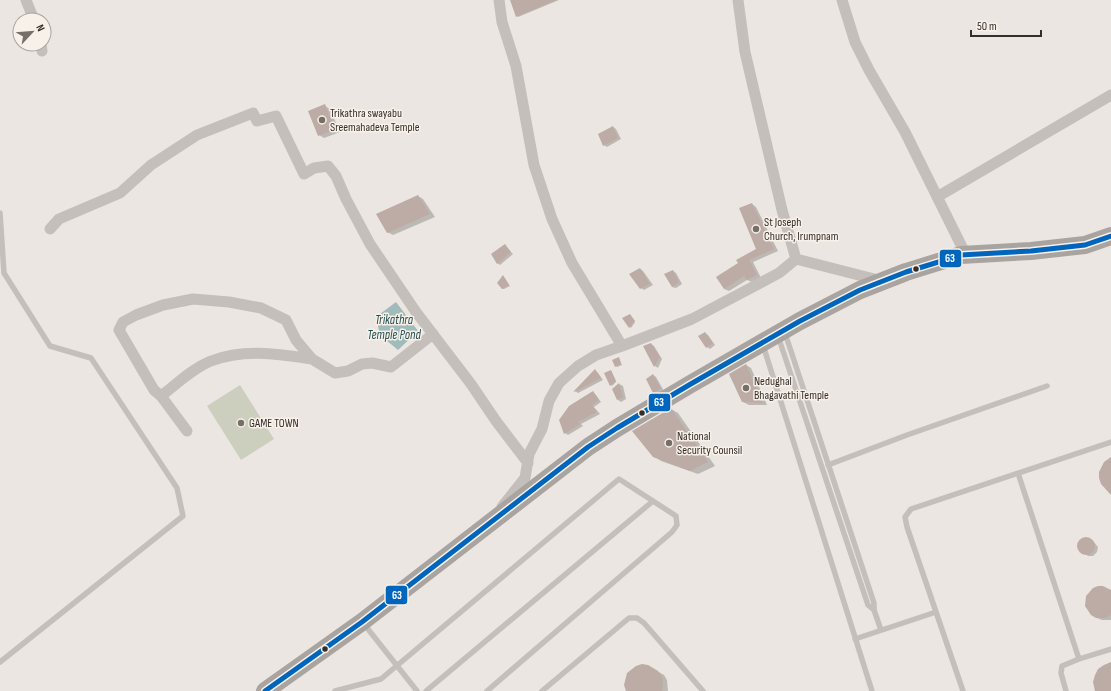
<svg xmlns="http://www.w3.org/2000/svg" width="1111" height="691" viewBox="0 0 1111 691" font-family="'Sofia Sans Condensed',sans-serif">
<rect width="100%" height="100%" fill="#ebe6e1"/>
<path fill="#cccfbd" d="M240,385l34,54 -33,21 -34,-54z"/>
<path fill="#a0bbba" d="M396,302l22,29 -20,19 -18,-15 -4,-18z"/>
<path fill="#0003" d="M511,0h48l-41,17z
M325,106l5,3 10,23 -16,6 -5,-3z
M613,127l3,2 5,10 -14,8 -3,-2z
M418,196l5,3 12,18 -42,18 -6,-3z
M752,204l4,3 22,44 -25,11 8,16 -9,4 -5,-2 -18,11 -5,-2 15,-25 18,-15z
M505,246l8,8 -13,11 -3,-2z
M640,269l3,2 10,14 -9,5 -3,-2z
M673,271l3,2 6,11 -6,4 -4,-1z
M504,277l6,9 -6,3h-2z
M630,315l5,7 -4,6 -1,-1z
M705,333l3,2 7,10 -5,4 -3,-2z
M651,344l3,2 8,13 -4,9 -3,-2 -10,-19z
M619,358l3,7 -5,2 -1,-1z
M746,365l5,3 16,37h-18l-6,-3z
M595,371l3,2 5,7 -25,13 -3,-2z
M611,371l5,11 -4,4 -1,-1z
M653,375l3,2 8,14 -7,3 -4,-2z
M619,384l4,2 3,13 -5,3 -3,-2 -5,-11z
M593,393l3,2 5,7 -7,5 6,7 -19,10 2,2 -15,9 -3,-2z
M671,409l7,4 37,53 -17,8 -37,-13 -7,-5z
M1084,539h5l4,2 5,6 -1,5 -4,4h-5l-9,-7 1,-8z
M1111,592v28h-9l-5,-2z
M648,666l16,9 3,5 1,11h-41z"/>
<path fill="#bdaca5" d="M510,0h46l-40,17z
M325,104l10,25 -17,7 -10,-25z
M613,126l5,12 -15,8 -5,-12z
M418,195l12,19 -43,19 -11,-19z
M752,203l22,46 -25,11 8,15 -10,5 -3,-4 -20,13 -8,-12 22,-14 -2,-3 20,-11 -17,-41z
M505,244l6,8 -14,12 -6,-10z
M640,268l10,16 -10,5 -11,-15z
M673,270l6,12 -7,5 -8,-13z
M503,275l6,10 -7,4 -5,-6z
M630,314l5,7 -6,7 -7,-10z
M705,332l8,11 -7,5 -8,-12z
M651,343l9,14 -6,10 -11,-21z
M619,357l2,7 -6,3 -3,-7z
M746,364l17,39 -21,-1 -13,-28z
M595,369l6,9 -27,14v-1z
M611,370l5,11 -6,5 -6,-13z
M653,374l8,15 -8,4 -7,-14z
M619,383l4,14 -6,3 -5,-11z
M593,391l6,9 -7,5 5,7 -19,10 2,2 -16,10 -5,-14 10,-14z
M671,408l37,54 -18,9 -37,-14 -21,-26z
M1111,457v38l-10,-11 -2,-6v-6l5,-10z
M1077 546a9 9 0 1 1 18 0a9 9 0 1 1-18 0Z
M1098,586h5l8,4v25l-5,3h-10l-5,-3 -6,-9 1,-10 7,-8z
M1111,662v29h-16l-2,-9 2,-7 3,-6 6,-4z
M642,664l6,1 10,6 4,5 1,7 -1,8h-36l-2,-6 3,-12 9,-7z"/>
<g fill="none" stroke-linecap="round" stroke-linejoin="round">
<path stroke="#c4bfbb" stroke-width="5.5" d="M0,213l4,60 46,73 41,12 86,130 6,28 -183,146
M778,336l90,269 6,5v-7l-89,-270
M763,345l109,346
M828,465l79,-30 140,-49
M1018,473l61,186
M874,610l7,20
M364,624l53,67
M855,639l81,-27
M335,691l46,-12 238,-200 34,22 -227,190
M487,691l185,-159 5,-7 -1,-9 -23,-15
M542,691l87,-73h8l7,5 59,68
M963,691l-56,-164 -2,-10 6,-8 200,-67
M1066,691l-5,-18 1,-7 17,-7 32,-10"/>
<path stroke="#c4bfbb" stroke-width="11" d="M26,0l8,20
M499,0l3,22 14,44 18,99 18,54 20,44 50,83 -26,9 -18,11 -19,17 -10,18 -7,28 -13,25 -4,24 -23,29
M842,0l13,42 14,28 36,62 58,117 2,6
M41,44l1,7
M937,197l174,-102
M50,229l9,-10 61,-26 31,-28 46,-30 56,-22 4,8 19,-5 28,58 10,-6 14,-2 8,10 10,23 24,45 46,68 55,72 25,37 32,42
M796,259l86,22
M622,346l70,-27 87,-46 17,-14 -14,-49 -37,-158 -7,-52
M312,359c-33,-5 -68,-11 -101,2 -18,7 -34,23 -50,35l-7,-6 -35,-60 4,-8 13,-7 27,-10 30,-6 36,3 32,6 25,12 10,20 16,19 23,14 13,-2 14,-7 10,-1 19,4 42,-33
M161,396l26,35"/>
<path stroke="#a9a4a0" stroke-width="18" d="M265,691l97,-69 226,-175 29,-19 72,-43 111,-64 60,-31 46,-18 55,-17 70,-4 54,-6 26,-9"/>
<defs>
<path id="bus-1" d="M265,691l97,-69 226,-175 29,-19 72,-43 111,-64 60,-31 46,-18 55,-17 70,-4 54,-6 26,-9"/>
</defs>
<use href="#bus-1" stroke="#f8f1e9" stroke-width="8"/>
<use href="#bus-1" stroke="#0065bd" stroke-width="5"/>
</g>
<g fill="#756e69" stroke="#f8f1e9" stroke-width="1.5">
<circle cx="322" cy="120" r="4"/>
<circle cx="756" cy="229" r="4"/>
<circle cx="746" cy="388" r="4"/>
<circle cx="241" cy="423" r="4"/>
<circle cx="669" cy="443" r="4"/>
</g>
<g fill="#352d29" stroke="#f8f1e9" stroke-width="1.5">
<circle cx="916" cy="269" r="3.5"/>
<circle cx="642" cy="413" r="3.5"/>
<circle cx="325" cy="649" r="3.5"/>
</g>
<g text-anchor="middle" stroke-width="3" stroke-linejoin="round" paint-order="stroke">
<g font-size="12" fill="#352d29" stroke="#f8f1e9" text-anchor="start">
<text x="330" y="117">Trikathra swayabu<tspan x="330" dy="14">Sreemahadeva Temple</tspan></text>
<text x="764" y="226">St Joseph<tspan x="764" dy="14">Church, Irumpnam</tspan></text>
<text x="754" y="385">Nedughal<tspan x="754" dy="14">Bhagavathi Temple</tspan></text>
<text x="249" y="427">GAME TOWN</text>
<text x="677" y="440">National<tspan x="677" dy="14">Security Counsil</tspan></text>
</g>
<g font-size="13" font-style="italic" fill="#234f52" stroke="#f8f1e9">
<text x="394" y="324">Trikathra<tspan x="394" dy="15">Temple Pond</tspan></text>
</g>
</g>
<g stroke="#f8f1e9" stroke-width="1.5">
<rect x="939" y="249" width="23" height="19" rx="4" fill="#0065bd"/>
<rect x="648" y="393" width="23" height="19" rx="4" fill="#0065bd"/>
<rect x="385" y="585" width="23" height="20" rx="4" fill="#0065bd"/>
</g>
<g font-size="11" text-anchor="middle" font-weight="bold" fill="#fff">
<text x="950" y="262">63</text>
<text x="659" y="406">63</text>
<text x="397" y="599">63</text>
</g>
<g transform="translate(32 32) rotate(64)"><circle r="19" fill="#f8f1e9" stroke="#aaa39c"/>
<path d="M0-3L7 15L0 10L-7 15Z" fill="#756e69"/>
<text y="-6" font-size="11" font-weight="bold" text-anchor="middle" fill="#352d29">N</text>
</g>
<path d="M971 30v6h70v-6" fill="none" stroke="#352d29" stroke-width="2"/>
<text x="977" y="30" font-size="12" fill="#352d29" stroke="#f8f1e9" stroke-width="3" paint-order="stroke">50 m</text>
</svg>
